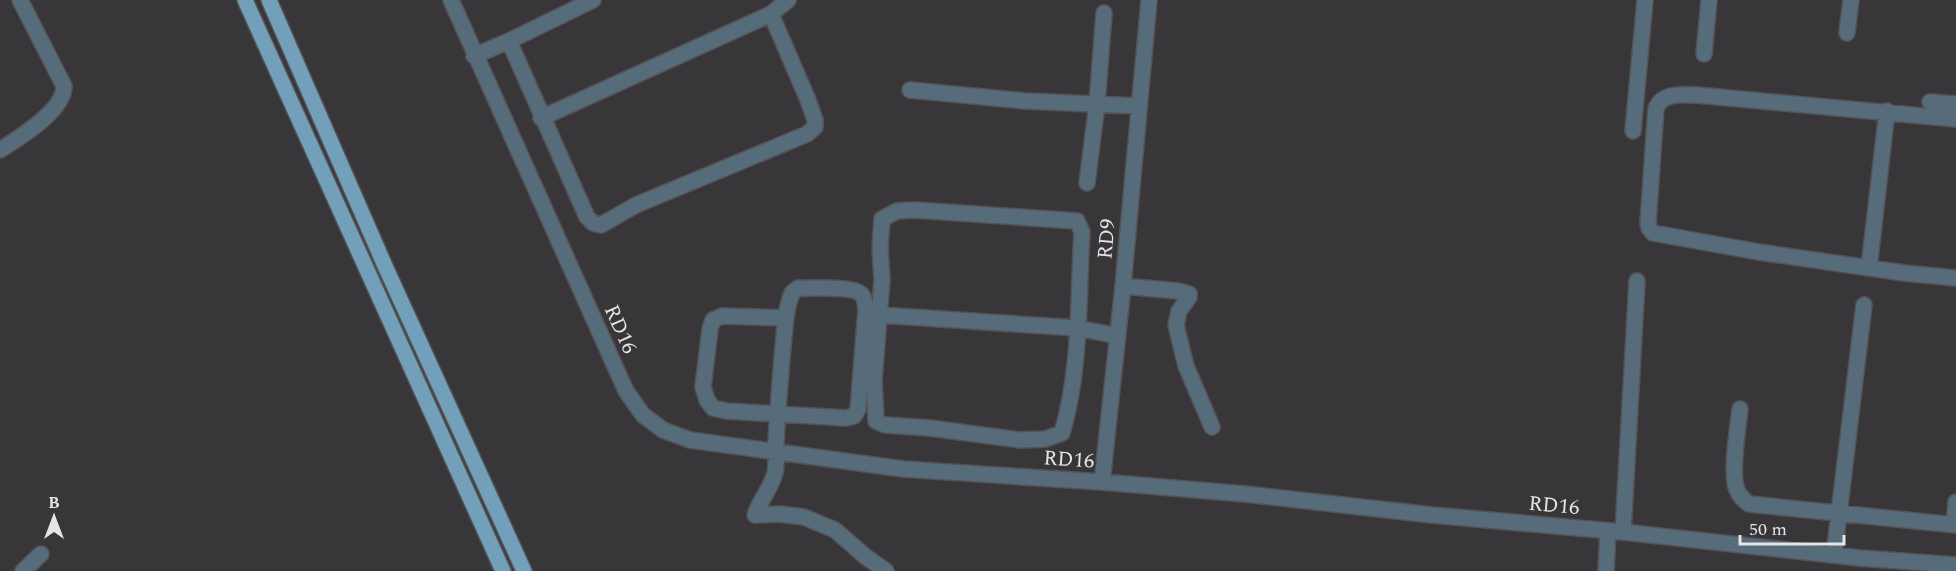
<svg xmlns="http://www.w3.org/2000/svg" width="1956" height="571" viewBox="0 0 1956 571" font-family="Spectral,serif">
<rect width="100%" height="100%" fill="#383639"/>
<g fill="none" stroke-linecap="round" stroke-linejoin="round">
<defs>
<path id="minor" d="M451,0l175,391 17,24 20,15 27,10 213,29 199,13 143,12 187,21 191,17 237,26 96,7
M1847,33l4,-33
M509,41l78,176 6,6 8,2 35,-20 171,-71 8,-7v-7l-7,-20 -37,-86
M1704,54l5,-54
M474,56l35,-15 84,-41
M910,90l115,11 114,5
M1930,102l26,2
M541,118l230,-104 17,-14
M1956,119l-259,-24c-15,0 -34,-3 -41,13l-8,115 1,5 4,5 106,19 145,21 52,5
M1633,131l12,-131
M0,150c19,-12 65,-40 64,-64l-44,-86
M1087,183l10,-79 7,-91
M915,210l162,11 5,11c-4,66 -1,137 -20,201l-17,6 -25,1 -90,-12 -45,-3 -9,-4 -2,-41 8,-100 -2,-32 2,-29 15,-8z
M1869,268l18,-157
M1123,286l55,5 11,3v3l-10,14 -3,14 10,41 26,61
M880,315l197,13 41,8
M786,318l-64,-2 -9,4 -3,9 -7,58 4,13 6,8 14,3 119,7 8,-2 4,-7 1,-11 7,-89c-1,-5 -1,-11 -4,-14 -8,-10 -51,-6 -64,-7l-6,5c-7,17 -7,36 -9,55 -3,31 -5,62 -7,93 0,10 1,22 -1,32 -4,15 -15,27 -20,42l24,-1 25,3 31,13 31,27 20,14
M1740,409c-2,19 -10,65 -3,81 2,6 7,10 12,14l207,21
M1102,482l21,-196 26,-286
M1954,525l2,-23
M1623,532l14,-251
M1834,555l30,-250
M23,571l18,-17
M1606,571l2,-40"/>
<path id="major" d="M245,0l258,571
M269,0l116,266 139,305"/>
</defs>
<use href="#minor" stroke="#545255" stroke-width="18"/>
<use href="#major" stroke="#545255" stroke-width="18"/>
<use href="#minor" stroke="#566c7a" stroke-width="15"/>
<use href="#major" stroke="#72a0bb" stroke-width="15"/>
</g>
<g text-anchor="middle" stroke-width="4.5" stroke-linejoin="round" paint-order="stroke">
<g font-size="21" fill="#e6e4e6" stroke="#383639">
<text transform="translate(1106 239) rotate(-85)" y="7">RD9</text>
<text transform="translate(621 329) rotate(66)" y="7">RD16</text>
<text transform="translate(1069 459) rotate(4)" y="7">RD16</text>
<text transform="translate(1554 505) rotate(5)" y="7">RD16</text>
</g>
</g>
<g transform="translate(54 517)" stroke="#383639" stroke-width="4.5" paint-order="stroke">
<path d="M0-4.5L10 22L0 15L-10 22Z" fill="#e6e4e6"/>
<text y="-9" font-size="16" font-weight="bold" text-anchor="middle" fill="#e6e4e6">B</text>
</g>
<path d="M1740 535v9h104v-9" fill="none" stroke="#e6e4e6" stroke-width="3"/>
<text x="1749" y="535" font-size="18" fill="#e6e4e6" stroke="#383639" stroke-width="4.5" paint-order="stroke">50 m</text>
</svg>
